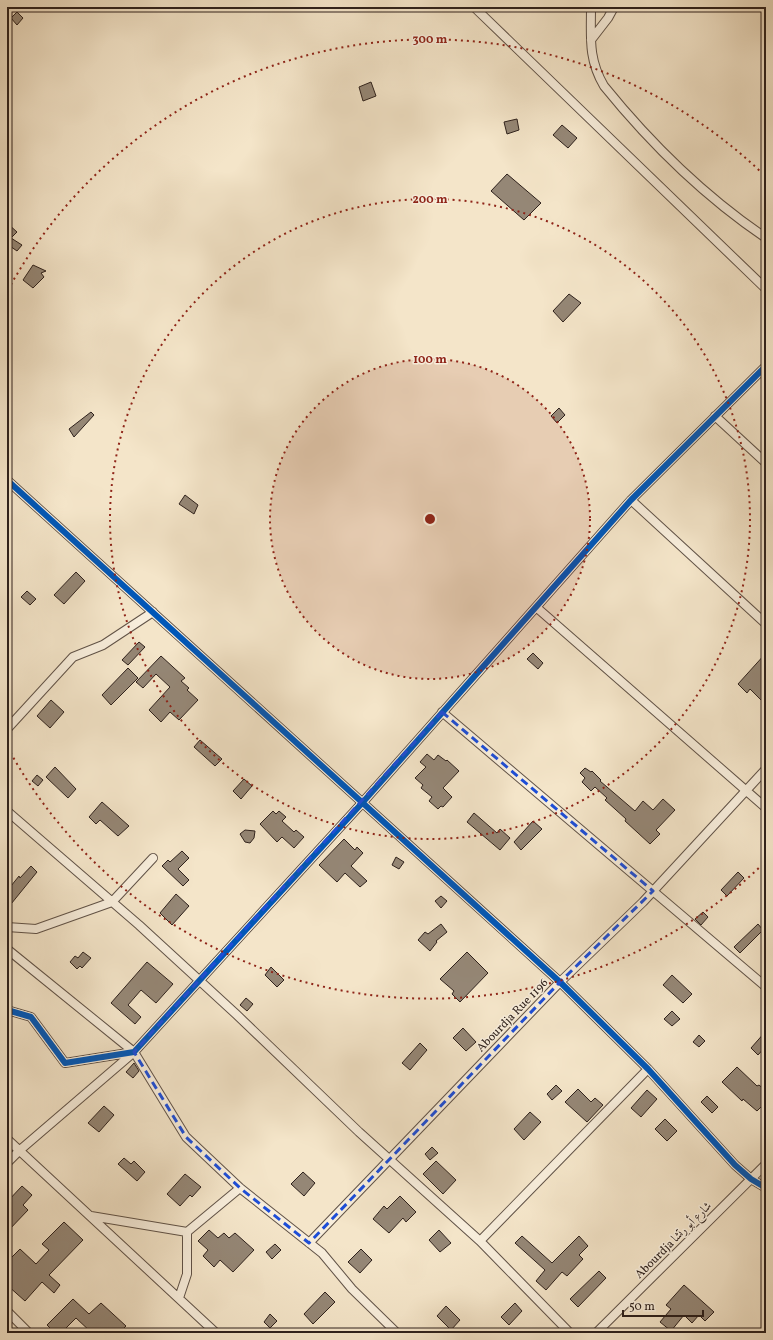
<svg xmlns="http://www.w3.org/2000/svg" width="773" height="1340" viewBox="0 0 773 1340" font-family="Vollkorn,Amiri,serif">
<rect width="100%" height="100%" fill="#f4e5c9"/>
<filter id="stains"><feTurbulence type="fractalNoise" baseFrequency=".005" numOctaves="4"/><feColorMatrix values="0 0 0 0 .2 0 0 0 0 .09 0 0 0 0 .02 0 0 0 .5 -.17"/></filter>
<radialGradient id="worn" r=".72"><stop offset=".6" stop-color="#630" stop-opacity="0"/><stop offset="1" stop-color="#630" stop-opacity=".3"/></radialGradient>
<path fill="#958776" stroke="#2e211c" d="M17,12l6,6 -6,7 -6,-7z
M371,82l5,14 -13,5 -4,-14z
M517,119l2,11 -12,4 -3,-12z
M562,125l15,13 -9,10 -15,-13z
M507,174l34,29 -17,17 -33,-29z
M7,223l10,9 -6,6 11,7 -5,6 -10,-7z
M33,265l13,6 -5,2 3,4 -11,11 -10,-8z
M569,294l12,9 -18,19 -10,-11z
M559,408l6,7 -8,8 -6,-7z
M91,412l3,3 -20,22 -5,-8z
M185,495l13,10 -4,9 -15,-10z
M76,572l9,9 -21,23 -10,-9z
M27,591l9,8 -6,6 -9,-8z
M139,642l6,5 -17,18 -6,-5z
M533,653l10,10 -5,6 -11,-10z
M766,653v52l-16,-16 -3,4 -9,-9z
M161,656l24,22 -4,3 8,7 -2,2 11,10 -19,20 -9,-8 -9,10 -12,-12 21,-23 -14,-13 -13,14 -7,-6z
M128,668l10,10 -27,27 -9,-10z
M51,700l13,12 -14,16 -13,-12z
M200,740l22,19 -7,7 -21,-19z
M427,754l7,6 4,-5 8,6 1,-1 12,11 -16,17 9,9 -9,10 -2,-1 -3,3 -9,-8 3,-4 -11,-9 2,-3 -8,-7 11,-11 -6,-5z
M55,767l21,22 -8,9 -22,-21z
M585,768l6,4 1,-1 9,9 -1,1 35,30 8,-10 10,9 10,-11 12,11 -19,20 4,4 -10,10 -25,-23 1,-2 -21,-19 2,-2 -12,-11 -4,4 -9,-9 3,-4 -5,-5z
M37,775l6,5 -5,6 -6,-5z
M244,779l8,7 -11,13 -8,-8z
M102,802l27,24 -11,10 -18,-16 -4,4 -7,-7z
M273,811l3,3 3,-3 7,6 -4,4 12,11 2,-2 8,7 -10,11 -12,-11 -5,5 -17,-18z
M474,813l23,20 3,-4 10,9 -10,12 -33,-28z
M533,821l9,8 -21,21 -7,-8z
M245,830l10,1 -1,7 -4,5 -5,-1 -5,-8z
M344,839l11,11 2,-3 6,6 -12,13 16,15 -7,6 -15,-14 -8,9 -18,-17z
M182,851l7,7 -11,11 11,11 -6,6 -21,-20 6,-6 2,2z
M396,857l8,5 -5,7 -7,-4z
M31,866l6,6 -30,37v-18l12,-15 1,2z
M738,872l6,6 -17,18 -6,-6z
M176,894l13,12 -17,19 -12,-12z
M441,896l6,5 -6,7 -6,-7z
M703,912l5,5 -7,8 -6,-6z
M441,924l6,8 -11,9 1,1 -7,9 -12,-11 7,-8 3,2z
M758,924l5,6 -23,23 -6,-6z
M83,952l8,6 -9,10 -2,-2 -3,3 -7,-7 5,-6 3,2z
M467,952l21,21 -28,29 -8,-8 2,-3 -14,-12z
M147,962l26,22 -17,19 -15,-13 -13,15 13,12 -6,7 -24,-21z
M271,967l13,13 -7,7 -12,-12z
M672,975l20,19 -9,9 -20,-18z
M246,998l7,6 -6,7 -7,-6z
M672,1011l8,8 -8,7 -8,-7z
M463,1028l13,14 -10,9 -13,-13z
M766,1031v15l-8,9 -7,-7z
M699,1035l6,6 -6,6 -6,-5z
M420,1043l7,7 -17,20 -8,-7z
M134,1063l5,8 -6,7 -7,-6z
M737,1067l20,19 2,-1 7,6v20l-5,-4 -4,4 -14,-12 -1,2 -20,-19z
M556,1085l6,6 -10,9 -5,-6z
M578,1089l13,13 4,-4 8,7 -16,17 -22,-20z
M647,1090l10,9 -16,18 -10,-9z
M707,1096l11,11 -6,6 -11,-11z
M104,1106l10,9 -15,17 -11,-9z
M530,1112l11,10 -17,18 -10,-11z
M665,1119l12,12 -10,10 -12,-12z
M432,1147l6,6 -8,7 -5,-6z
M124,1158l7,6 3,-3 11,11 -8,9 -19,-17z
M436,1161l20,19 -13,14 -20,-20z
M303,1172l12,11 -11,13 -13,-12z
M185,1174l16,13 -9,10 -2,-2 -10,11 -13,-12z
M22,1186l10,9 -9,10 5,5 -21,22v-30z
M400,1196l16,16 -10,10 -3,-4 -14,15 -16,-14 11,-13 3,3z
M64,1222l19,18 -34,35 11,10 -6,8 -12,-11 -17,19 -18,-16v-23l13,-13 16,15 13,-14 -7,-6z
M209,1230l9,8 6,-5 5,5 6,-5 19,17 -21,22 -13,-12 -6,7 -11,-11 5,-6 -10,-9z
M439,1230l12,13 -11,9 -11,-12z
M522,1236l30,27 27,-27 9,10 -9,9 4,4 -16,17 -5,-4 -16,18 -10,-9 9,-11 -30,-27z
M275,1244l6,6 -9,9 -6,-7z
M361,1249l11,11 -12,13 -12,-11z
M599,1271l7,7 -28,29 -8,-8z
M684,1285l30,27 -9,9 -6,-6 -7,8 -8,-8 -13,16 -11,-9 11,-13 -5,-4z
M325,1292l10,10 -22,22 -9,-10z
M73,1299l16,15 12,-11 25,23 -7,7h-27l-16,-15 -15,15h-6l-8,-8z
M515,1303l7,8 -13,14 -8,-8z
M446,1306l14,14 -9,10 -14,-14z
M270,1314l7,7 -7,7 -6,-6z"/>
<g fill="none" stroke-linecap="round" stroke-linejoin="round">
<defs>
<path id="street" d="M474,7l292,282
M591,7c0,30 -3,52 13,79 47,58 100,110 162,152
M591,40l17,-22 6,-11
M715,416l51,47
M7,480l553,502 88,87 87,96 16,14 15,9
M631,500l135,124
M536,607l230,201
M442,712l324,275
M7,729l66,-72 30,-12 50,-33
M7,811l132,114 98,90 122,117 121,109 90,92
M7,927l29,2 76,-27 41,-44
M7,949l127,103 52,85 54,51 82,65 30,36 45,44
M7,1010l24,7 34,46 69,-11 229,-250 268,-302 135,-134
M7,1139l209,194
M7,1163l13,-13 113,-97
M91,1216l96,16 53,-44
M480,1241l168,-172
M309,1243l251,-261 83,-80 123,-133
M179,1298l8,-24v-42
M7,1311l22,22
M596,1333l170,-169"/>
</defs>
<use href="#street" stroke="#605247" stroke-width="10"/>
<use href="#street" stroke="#f8eedc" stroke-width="8"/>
<defs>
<path id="cycleway" d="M7,480l553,502 88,87 87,96 16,14 15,9
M7,1010l24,7 34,46 69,-11 229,-250 268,-302 135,-134"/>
</defs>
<use href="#cycleway" stroke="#f8eedc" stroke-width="8"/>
<use href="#cycleway" stroke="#0057b8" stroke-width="6"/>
</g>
<path fill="none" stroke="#1d4ed8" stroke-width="3" stroke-dasharray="8 5" stroke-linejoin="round" d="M442,712l211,179 -93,91 -251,261 -69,-55 -54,-51 -52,-85z"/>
<circle cx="430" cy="519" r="160" fill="#8f2418" fill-opacity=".12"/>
<g fill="none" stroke="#8f2418" stroke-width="2" stroke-dasharray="2 4">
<circle cx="430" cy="519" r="160"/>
<circle cx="430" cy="519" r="320"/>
<path d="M763 864A480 480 0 0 1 8 748M8 290A480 480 0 0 1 763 174"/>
</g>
<g text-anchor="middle" stroke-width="3" stroke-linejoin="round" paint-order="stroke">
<g font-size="12" fill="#2e211c" stroke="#f8eedc">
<text transform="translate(512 1015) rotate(-46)" y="4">Abourdja Rue 1196</text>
<text transform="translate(673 1240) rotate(-45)" y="4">Abourdja شارع أبو رتشا</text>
</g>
</g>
<circle cx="430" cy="519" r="6" fill="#8f2418" stroke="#f8eedc" stroke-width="2"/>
<g font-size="12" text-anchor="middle" font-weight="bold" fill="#8f2418" stroke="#f8eedc" stroke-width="3" stroke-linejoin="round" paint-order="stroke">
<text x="430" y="43">300 m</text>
<text x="430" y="203">200 m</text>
<text x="430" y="363">100 m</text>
</g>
<rect width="773" height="1340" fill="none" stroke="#f4e5c9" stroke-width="24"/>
<rect x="8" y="8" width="757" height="1324" fill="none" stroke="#2e211c" stroke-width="2"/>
<rect x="12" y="12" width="749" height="1316" fill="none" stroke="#2e211c"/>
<path d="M623 1310v6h80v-6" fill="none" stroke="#2e211c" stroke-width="2"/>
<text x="629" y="1310" font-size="12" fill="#2e211c" stroke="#f8eedc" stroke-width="3" paint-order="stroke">50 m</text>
<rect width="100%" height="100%" filter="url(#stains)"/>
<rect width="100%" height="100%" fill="url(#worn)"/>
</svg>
